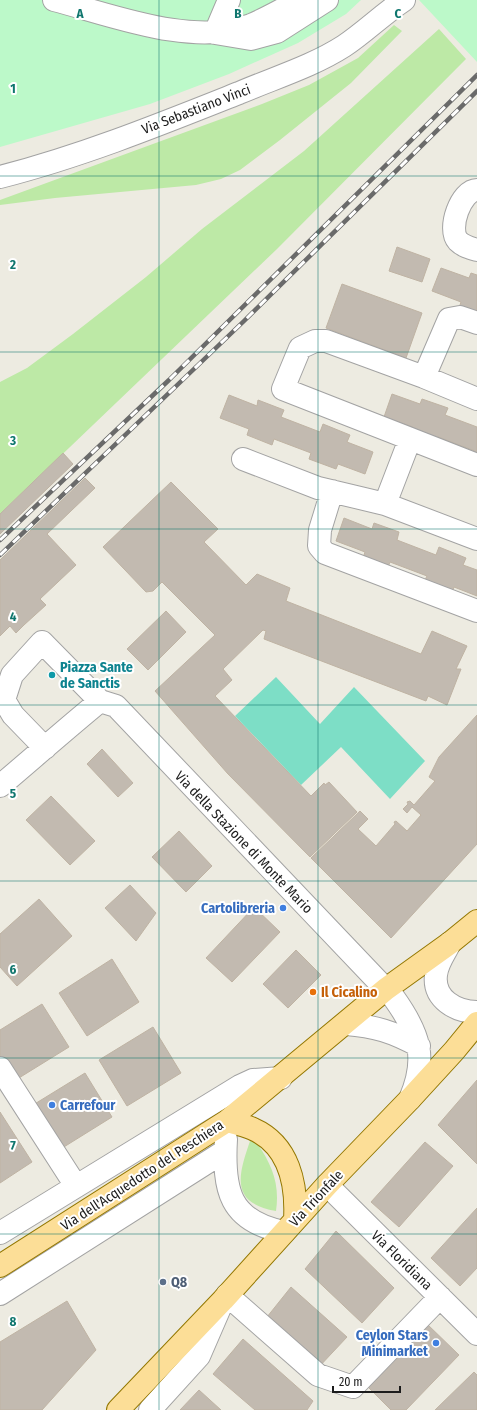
<svg xmlns="http://www.w3.org/2000/svg" width="477" height="1410" viewBox="0 0 477 1410" font-family="'Fira Sans Condensed',sans-serif">
<rect width="100%" height="100%" fill="#edebe1"/>
<path fill="#bde9a6" d="M394,25l8,6 -51,52 -71,57 -40,30 -19,9 -25,6 -141,13 -55,7v-5l262,-96 47,-19 49,-27z
M439,29l27,30 -189,190 -277,265v-132l27,-14 46,-34 73,-57 56,-48 102,-78z
M250,1141l7,2c15,22 23,41 19,68 -46,-8 -38,-35 -26,-70z"/>
<path fill="#bcf9c9" d="M0,0h361l-15,14 -48,29 -69,31 -79,30 -150,43z
M419,0h58v62z"/>
<path fill="#7ddec6" d="M276,677l44,47 34,-37 71,74 -35,38 -49,-52 -40,38 -66,-69z"/>
<path fill="#c2bab0" stroke="#bfb3a3" d="M397,247l33,12 -8,23 -33,-11z
M441,268l28,10 2,-5 6,2v39l-18,-6 2,-6 -29,-11z
M342,284l80,29 -16,45 -80,-30z
M392,394l28,10 2,-5 26,9 -3,7 32,12v32l-4,-1 2,-7 -37,-14 -2,6 -25,-9 2,-7 -29,-10z
M229,395l28,11 1,-6 26,10 -3,7 39,15 3,-8 27,11 -3,7 26,10 -8,22 -27,-10 -2,5 -27,-10 2,-6 -37,-14 -2,6 -25,-10 2,-6 -29,-11z
M63,453l10,11 -73,70v-20z
M85,478l10,10 -48,46 29,31 -36,34 6,6 -22,20 -8,8 -6,-7 -10,10v-76z
M171,482l47,47 -14,13 42,43 11,-11 33,14 -4,13 135,53 11,-23 35,15 -11,23h5l-14,36 -19,-9 -2,5 -162,-62 2,-8 -3,-1 -40,39 9,11 -17,16 96,100 13,-13 1,2 4,-3 28,30 -47,45 -82,-83 -73,-83 60,-56 -53,-53 -9,9 -7,1 -43,-45z
M344,518l28,11 2,-6 25,9 -2,8 39,15 3,-8 27,11 -3,7 14,5v26l-23,-9 -2,5 -28,-10 3,-6 -37,-14 -2,5 -25,-9 2,-6 -29,-11z
M166,611l20,21 -38,38 -21,-21z
M477,715v129l-86,94 -80,-80 49,-47 8,8 -10,10 18,17 19,-22 -1,-2 2,-1 11,10 14,-16 -9,-8 -5,6 -4,-4 5,-5 -1,-2 3,-1 4,4 21,-24 -6,-4 10,-20z
M102,749l31,34 -15,14 -31,-33z
M51,796l44,45 -25,24 -44,-45z
M179,831l33,35 -26,26 -34,-35z
M130,885l26,28 -20,28 -31,-33z
M39,899l33,37 -55,50 -17,-19v-33z
M254,907l26,25 -48,50 -26,-24z
M296,950l25,25 -33,33 -25,-24z
M112,959l27,43 -52,34 -28,-43z
M42,1004l27,43 -55,34 -14,-24v-27z
M153,1027l28,46 -54,33 -28,-46z
M85,1073l27,44 -53,33 -26,-45z
M477,1080v84l-39,-39z
M0,1112l32,50 -32,21z
M425,1142l28,24 -54,61 -28,-25z
M477,1208v60l-17,18 -29,-28z
M336,1231l58,57 -32,35 -57,-54z
M291,1287l56,50 -30,32 -54,-47z
M67,1301l29,49 -54,60h-42v-68z
M426,1323l33,32 -53,55h-15l-25,-25z
M243,1339l70,62 -6,9h-52l-42,-36z
M474,1372l3,3v35h-42z
M199,1390l22,20h-41z"/>
<g fill="none" stroke-linecap="round" stroke-linejoin="round">
<defs>
<path id="minor" d="M54,0c58,15 138,47 197,25 17,-7 33,-17 50,-25
M229,0l-14,33 36,6 26,-7 50,-32
M0,177c82,-21 161,-53 239,-84 35,-15 74,-27 105,-47 21,-14 39,-32 60,-46
M477,190c-16,0 -30,39 -19,51 5,5 12,7 19,9
M477,323l-17,-6 -11,2 -25,58 53,22
M424,377l-98,-36h-11l-15,7 -17,41 194,76
M410,439l-25,65 92,35
M243,459l75,29 67,16
M332,491l-12,39 -1,16 6,7 152,58
M100,701l16,5 278,292c25,35 34,60 16,101
M0,786c33,-28 66,-57 100,-85l-58,-59 -30,33 -8,25 9,15 32,33
M450,943c-5,10 -13,20 -14,32 -3,24 20,37 41,37
M346,1024c29,2 47,8 73,22
M0,1068l76,118
M226,1139c-3,51 3,82 58,93
M327,1185l150,149
M0,1233l240,-147 13,-6 28,-2
M0,1294l225,-143
M227,1295l91,80 35,12 87,-90
M150,1410l49,-54 23,-53"/>
<path id="major" d="M227,1121c8,2 18,4 26,8 36,16 44,55 42,91
M0,1266l227,-145 159,-132 64,-46 27,-22
M118,1410l105,-110 104,-115 83,-86 44,-48 23,-28"/>
</defs>
<use href="#minor" stroke="#a3a3a3" stroke-width="24"/>
<use href="#major" stroke="#937700" stroke-width="24"/>
<use href="#minor" stroke="#fff" stroke-width="22"/>
<use href="#major" stroke="#fcde97" stroke-width="22"/>
<defs>
<path id="rail" d="M0,540l169,-160 308,-305
M0,555l244,-234 233,-230"/>
</defs>
<use href="#rail" stroke="#6a6a6a" stroke-width="4.5"/>
<use href="#rail" stroke="#fff" stroke-width="3" stroke-dasharray="9" stroke-linecap="butt"/>
</g>
<path fill="none" stroke="#0f766e" stroke-width="1" stroke-opacity="0.55" d="M159,0v1410M318,0v1410M0,176h477M0,352h477M0,529h477M0,705h477M0,881h477M0,1058h477M0,1234h477"/>
<circle fill="#0f9aa8" stroke="#fff" stroke-width="1.5" cx="52" cy="675" r="4"/>
<g fill="#3f7fe0" stroke="#fff" stroke-width="1.5">
<circle cx="283" cy="908" r="4"/>
<circle cx="52" cy="1105" r="4"/>
<circle cx="436" cy="1343" r="4"/>
</g>
<circle fill="#e8710a" stroke="#fff" stroke-width="1.5" cx="313" cy="992" r="4"/>
<circle fill="#5c6f8a" stroke="#fff" stroke-width="1.5" cx="163" cy="1282" r="4"/>
<g text-anchor="middle" stroke-width="4" stroke-linejoin="round" paint-order="stroke">
<g font-size="14" fill="#1c1c1c" stroke="#fff">
<text transform="translate(196 109) rotate(-21)" y="5">Via Sebastiano Vinci</text>
<text transform="translate(244 842) rotate(46)" y="5">Via della Stazione di Monte Mario</text>
<text transform="translate(142 1175) rotate(-33)" y="5">Via dell'Acquedotto del Peschiera</text>
<text transform="translate(316 1198) rotate(-47)" y="5">Via Trionfale</text>
<text transform="translate(402 1260) rotate(44)" y="5">Via Floridiana</text>
</g>
<g font-size="14" font-weight="bold" fill="#0d838f" stroke="#fff" text-anchor="start">
<text x="60" y="672">Piazza Sante<tspan x="60" dy="16">de Sanctis</tspan></text>
</g>
<g font-size="14" font-weight="bold" fill="#366cbe" stroke="#fff" text-anchor="end">
<text x="275" y="913">Cartolibreria</text>
<text x="60" y="1110" text-anchor="start">Carrefour</text>
<text x="428" y="1340">Ceylon Stars<tspan x="428" dy="16">Minimarket</tspan></text>
</g>
<g font-size="14" font-weight="bold" fill="#c56008" stroke="#fff" text-anchor="start">
<text x="321" y="997">Il Cicalino</text>
</g>
<g font-size="14" font-weight="bold" fill="#4e5e75" stroke="#fff" text-anchor="start">
<text x="171" y="1287">Q8</text>
</g>
</g>
<g font-size="13" text-anchor="middle" font-weight="bold" fill="#0f766e" stroke="#fff" stroke-width="4" stroke-linejoin="round" paint-order="stroke">
<text x="80" y="18">A</text>
<text x="238" y="18">B</text>
<text x="398" y="18">C</text>
<text x="13" y="93">1</text>
<text x="13" y="269">2</text>
<text x="13" y="445">3</text>
<text x="13" y="621">4</text>
<text x="13" y="798">5</text>
<text x="13" y="974">6</text>
<text x="13" y="1150">7</text>
<text x="13" y="1326">8</text>
</g>
<path d="M333 1386v6h67v-6" fill="none" stroke="#1c1c1c" stroke-width="2"/>
<text x="339" y="1386" font-size="12" fill="#1c1c1c" stroke="#ffffff" stroke-width="3" paint-order="stroke">20 m</text>
</svg>
